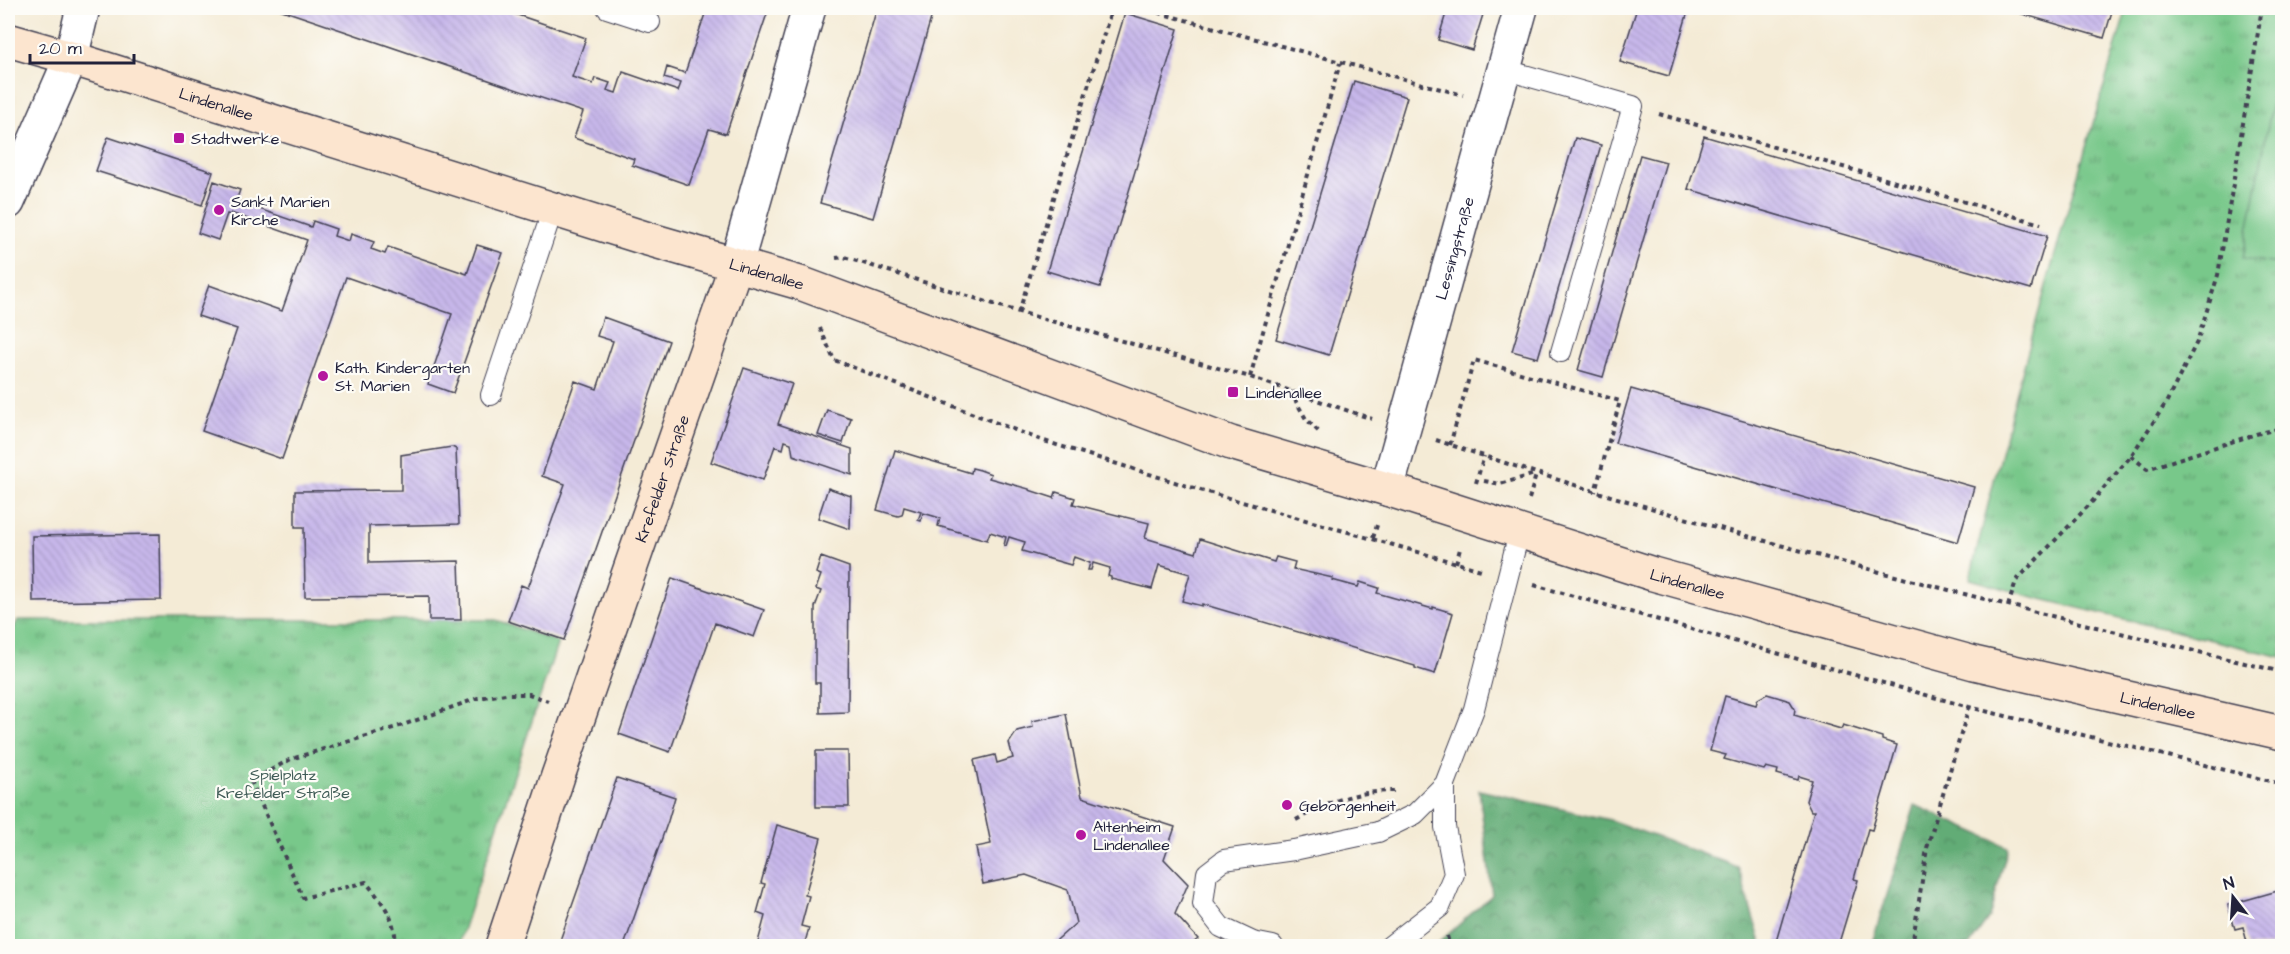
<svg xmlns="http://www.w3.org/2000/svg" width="2290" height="954" viewBox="0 0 2290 954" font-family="'Architects Daughter',sans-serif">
<defs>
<pattern id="forest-crowns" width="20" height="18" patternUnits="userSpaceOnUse" patternTransform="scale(1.5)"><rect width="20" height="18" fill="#62ac76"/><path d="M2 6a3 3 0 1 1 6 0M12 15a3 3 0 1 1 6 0" fill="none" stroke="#508c62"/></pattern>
<pattern id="park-tufts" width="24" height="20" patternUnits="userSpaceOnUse" patternTransform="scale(1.5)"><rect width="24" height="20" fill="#78c88a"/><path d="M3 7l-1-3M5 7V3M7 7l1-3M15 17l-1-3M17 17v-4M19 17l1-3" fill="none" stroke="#62a272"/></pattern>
<pattern id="building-back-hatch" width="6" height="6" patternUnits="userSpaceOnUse" patternTransform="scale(1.5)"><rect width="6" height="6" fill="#c7b7ea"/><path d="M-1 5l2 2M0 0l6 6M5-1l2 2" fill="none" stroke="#ab9dca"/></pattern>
</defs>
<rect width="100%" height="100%" fill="#fdfcf7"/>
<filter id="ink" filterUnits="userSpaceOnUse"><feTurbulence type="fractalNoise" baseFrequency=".0167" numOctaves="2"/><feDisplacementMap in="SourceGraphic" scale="12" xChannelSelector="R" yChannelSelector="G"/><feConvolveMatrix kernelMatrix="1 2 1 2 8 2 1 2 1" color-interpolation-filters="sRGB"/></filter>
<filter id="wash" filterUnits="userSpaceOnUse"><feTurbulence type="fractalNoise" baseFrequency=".008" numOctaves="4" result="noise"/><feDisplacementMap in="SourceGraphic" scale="24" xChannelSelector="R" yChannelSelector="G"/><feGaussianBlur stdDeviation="1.35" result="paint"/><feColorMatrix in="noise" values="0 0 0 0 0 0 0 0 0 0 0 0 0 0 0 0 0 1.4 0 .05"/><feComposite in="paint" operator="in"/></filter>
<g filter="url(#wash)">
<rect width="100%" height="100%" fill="#f4ebd6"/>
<path fill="url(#forest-crowns)" stroke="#426758" stroke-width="1.5" d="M1479,790l131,30 128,47 24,79h-327l57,-51z
M1915,805l93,42 -19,71 -20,28h-98z"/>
<path fill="url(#park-tufts)" stroke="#4d7562" stroke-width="1.5" d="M2127,8h155v649l-245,-59 -67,-19c45,-193 101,-382 157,-571z
M18,620h478l62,22 -100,304h-450v-305z"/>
<path fill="#78c88a" stroke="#4d7562" stroke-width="1.5" d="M2276,83l6,1v181l-39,-7z"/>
<g id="blocks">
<path fill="url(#building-back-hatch)" d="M276,8h221l89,30 -14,39 21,7 2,-6 15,5 -3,7 9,3 7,-21 55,19 3,-8 -17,-5 3,-11 18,6 22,-65h62l-43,126 -17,-5 -20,56 -57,-20 2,-6 -60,-21 9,-26z
M877,8h57l-61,210 -53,-15z
M1440,8h45l-13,42 -34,-10 9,-30z
M1637,8h52l-20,68 -49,-14z
M2002,8h111l-9,30z
M1125,13l53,16 -78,258 -53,-16z
M1354,81l53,16 -78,258 -53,-16z
M1704,136l343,100 -16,53 -343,-100z
M108,137l105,35 -11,33 -106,-34z
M1575,138l26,7 -63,213 -26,-7z
M1640,155l26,7 -63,215 -25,-7z
M214,181l26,9 -4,11 75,26 2,-6 23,8 -2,7 15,5 2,-7 23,8 -3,7 14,5 3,-7 79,27 10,-29 26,8 -50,140 -25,-9 24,-70 -106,-37 -64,182 -80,-28 35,-102 -39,-13 11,-31 73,26 25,-71 -76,-27v2l-4,-1 -9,26 -20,-7z
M603,317l66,24 -105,299 -56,-19 13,-36 7,3 37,-104 -23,-8 33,-95 22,8 16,-48 -16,-5z
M744,368l48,16 -14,40 74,25v26l-59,-20 -2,-12 -6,-2 -2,8 -8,-3 -12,34 -52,-18z
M1631,389l343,98 -16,55 -343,-99z
M827,410l24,8 -8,25 -25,-8z
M452,447l4,2 3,75 -90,2v37l90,-2 2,59h-32v-24l-124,1 -1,-70h-9v-36l106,-1v-35z
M895,450l76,23 1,-5 8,2 11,4 -2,4 40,11v1l25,8 2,-6 19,6 -2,6 76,19 -4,15 51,15 4,-14 74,23 2,-5 19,5 -2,7 40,9 -1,2 26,7 2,-5 19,6 -2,5 56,16v-2l20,6 -18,61 -20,-6v-2l-213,-62v2l-20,-5 8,-27 -31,-9 -7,24 -41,-10v-2l-3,-1 2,-8 -17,-5 -2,7h-3l2,-7 -16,-6 -3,8 -49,-14 3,-9 -16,-5 -3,9 -2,-1 2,-8 -16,-5 -3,8 -49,-14 2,-8 -17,-5 -2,8 -3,-1 3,-8 -17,-5 -2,8 -4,1 -21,-6z
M828,488l23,8 -1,33 -32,-11z
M160,534l1,66 -128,2 -1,-66z
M821,557l28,10 -1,145 -28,1v-30h-5v-76l6,-16 -5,-2 5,-14 -5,-2z
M672,578l92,32 -10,27 -39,-14 -45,129 -51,-18z
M1767,694l23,7 5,8 -1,6 47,14 2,-4 39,12v3l15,5 -25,85 -4,-1 -14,50 4,1 -20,66h-57l-6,-1 39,-134h-3l-5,-10 6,-21 -13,-4 -1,4 -21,-6 1,-4 -12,-3 -2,3 -40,-11 2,-4 -16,-4 15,-55 31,9 2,-6z
M1066,714l16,83 93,30 -11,32 24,25 -13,30 23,25 -9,7h-139l26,-23 -8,-33 -42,-15 -43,9 -7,-37 15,-3 -17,-84 21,-5 2,8 16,-5 -4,-15 8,-12 16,-4 -1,-6z
M816,751h32l1,56h-33z
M617,778l58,19 -7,24 -44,125h-66z
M777,825l44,13 -16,57 4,1 -8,30 8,2 -5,18h-47l8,-30 -8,-3 8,-29 -4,-1z
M2281,890l1,56h-34l-5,-19 -8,2 -7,-24z"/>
</g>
</g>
<g filter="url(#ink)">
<use href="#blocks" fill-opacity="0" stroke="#424052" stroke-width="1.5"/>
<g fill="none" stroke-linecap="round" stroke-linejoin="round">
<defs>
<path id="lane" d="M607,8l43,14
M1503,69l130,37 -72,246
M491,395l62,-186
M1273,946l-20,-4 -32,-15 -18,-23 4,-31 17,-13 70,-10 84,-18 37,-18 30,-30
M1390,946l50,-39 14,-33 -9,-47v-43l29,-75 45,-176"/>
<g id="street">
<path d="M8,202l63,-144 12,-50"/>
<path d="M736,265l73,-257"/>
<path id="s1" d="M1387,489l134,-481"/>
</g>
<g id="secondary">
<path id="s2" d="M8,40l63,18 577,181 152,44 431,160 156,46 266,85 321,89 308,70"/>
<path id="s3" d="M502,946l56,-170 178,-511"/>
</g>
</defs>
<use href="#lane" stroke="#424052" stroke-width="22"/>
<use href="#street" stroke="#424052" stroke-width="36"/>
<use href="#secondary" stroke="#424052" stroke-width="36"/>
<path stroke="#424052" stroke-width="4" stroke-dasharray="4.5 4.5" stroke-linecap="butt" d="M1141,8l322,87
M1659,114l382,110
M836,258l8,-1 175,55 231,65 122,42
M1019,312l93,-304
M820,328l14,32 207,80 156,49 284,81
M1250,377l90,-314
M1290,391l16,28 14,14
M1436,440c277,94 562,164 846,232
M1450,445l24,-85 146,41 -25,91
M2131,456l16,13 109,-35 26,-6
M1484,481l16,3 35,-10
M1476,483l8,-27
M1529,499l7,-24
M1373,538l5,-16
M1456,563l4,-14
M1534,585l435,122 313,77
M2008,606l8,-25 75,-78 40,-47 35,-53 31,-61 21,-67 44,-267
M1296,820c36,-20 60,-29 101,-29
M1447,936l3,10
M396,946c-1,-30 -12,-41 -30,-64l-63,16 -52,-117 40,-22 112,-34 75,-27 28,-4h23l19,7
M1912,946l15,-98 42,-141"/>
<use href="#lane" stroke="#fff" stroke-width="20"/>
<use href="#street" stroke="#fff" stroke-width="33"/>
<use href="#secondary" stroke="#fce5cf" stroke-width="33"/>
</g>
</g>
<g fill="#b5179e" stroke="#fdfcf7" stroke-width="2">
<rect x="173" y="132" width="12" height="12" rx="3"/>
<circle cx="219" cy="210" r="6"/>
<circle cx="323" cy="376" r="6"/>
<rect x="1227" y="386" width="12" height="12" rx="3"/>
<circle cx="1287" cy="805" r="6"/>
<circle cx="1081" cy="835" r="6"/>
</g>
<g text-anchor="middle" stroke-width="4.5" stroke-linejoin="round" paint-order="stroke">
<g font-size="16" fill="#22223b" stroke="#fdfcf7">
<text dy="6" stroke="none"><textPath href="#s2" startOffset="218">Lindenallee</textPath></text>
<text dy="6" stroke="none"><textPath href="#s1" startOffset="250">Lessingstraße</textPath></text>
<text dy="6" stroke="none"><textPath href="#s2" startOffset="794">Lindenallee</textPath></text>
<text dy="6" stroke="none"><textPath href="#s3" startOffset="494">Krefelder Straße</textPath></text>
<text dy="6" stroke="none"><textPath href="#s2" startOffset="1766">Lindenallee</textPath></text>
<text dy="6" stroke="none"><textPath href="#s2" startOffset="2252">Lindenallee</textPath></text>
</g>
<g font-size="16" fill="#22223b" stroke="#fdfcf7" text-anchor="start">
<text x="191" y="144">Stadtwerke</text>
<text x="231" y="207">Sankt Marien<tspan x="231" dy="18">Kirche</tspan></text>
<text x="335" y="373">Kath. Kindergarten<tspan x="335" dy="18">St. Marien</tspan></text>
<text x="1245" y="398">Lindenallee</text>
<text x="1299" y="811">Geborgenheit</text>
<text x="1093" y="832">Altenheim<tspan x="1093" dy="18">Lindenallee</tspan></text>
</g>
<g font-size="16" fill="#405c57" stroke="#fdfcf7">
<text x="283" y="780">Spielplatz<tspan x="283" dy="18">Krefelder Straße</tspan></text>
</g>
</g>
<rect width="2290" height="954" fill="none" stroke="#fdfcf7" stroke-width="30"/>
<g transform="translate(2233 897) rotate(343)" stroke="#fdfcf7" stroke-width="4.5" paint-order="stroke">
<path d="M0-4.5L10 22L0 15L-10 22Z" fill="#22223b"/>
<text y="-9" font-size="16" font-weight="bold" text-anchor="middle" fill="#22223b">N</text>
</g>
<path d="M30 54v9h104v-9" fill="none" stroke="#22223b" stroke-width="3"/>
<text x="39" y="54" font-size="18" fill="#22223b" stroke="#fdfcf7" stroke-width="4.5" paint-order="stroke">20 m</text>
</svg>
